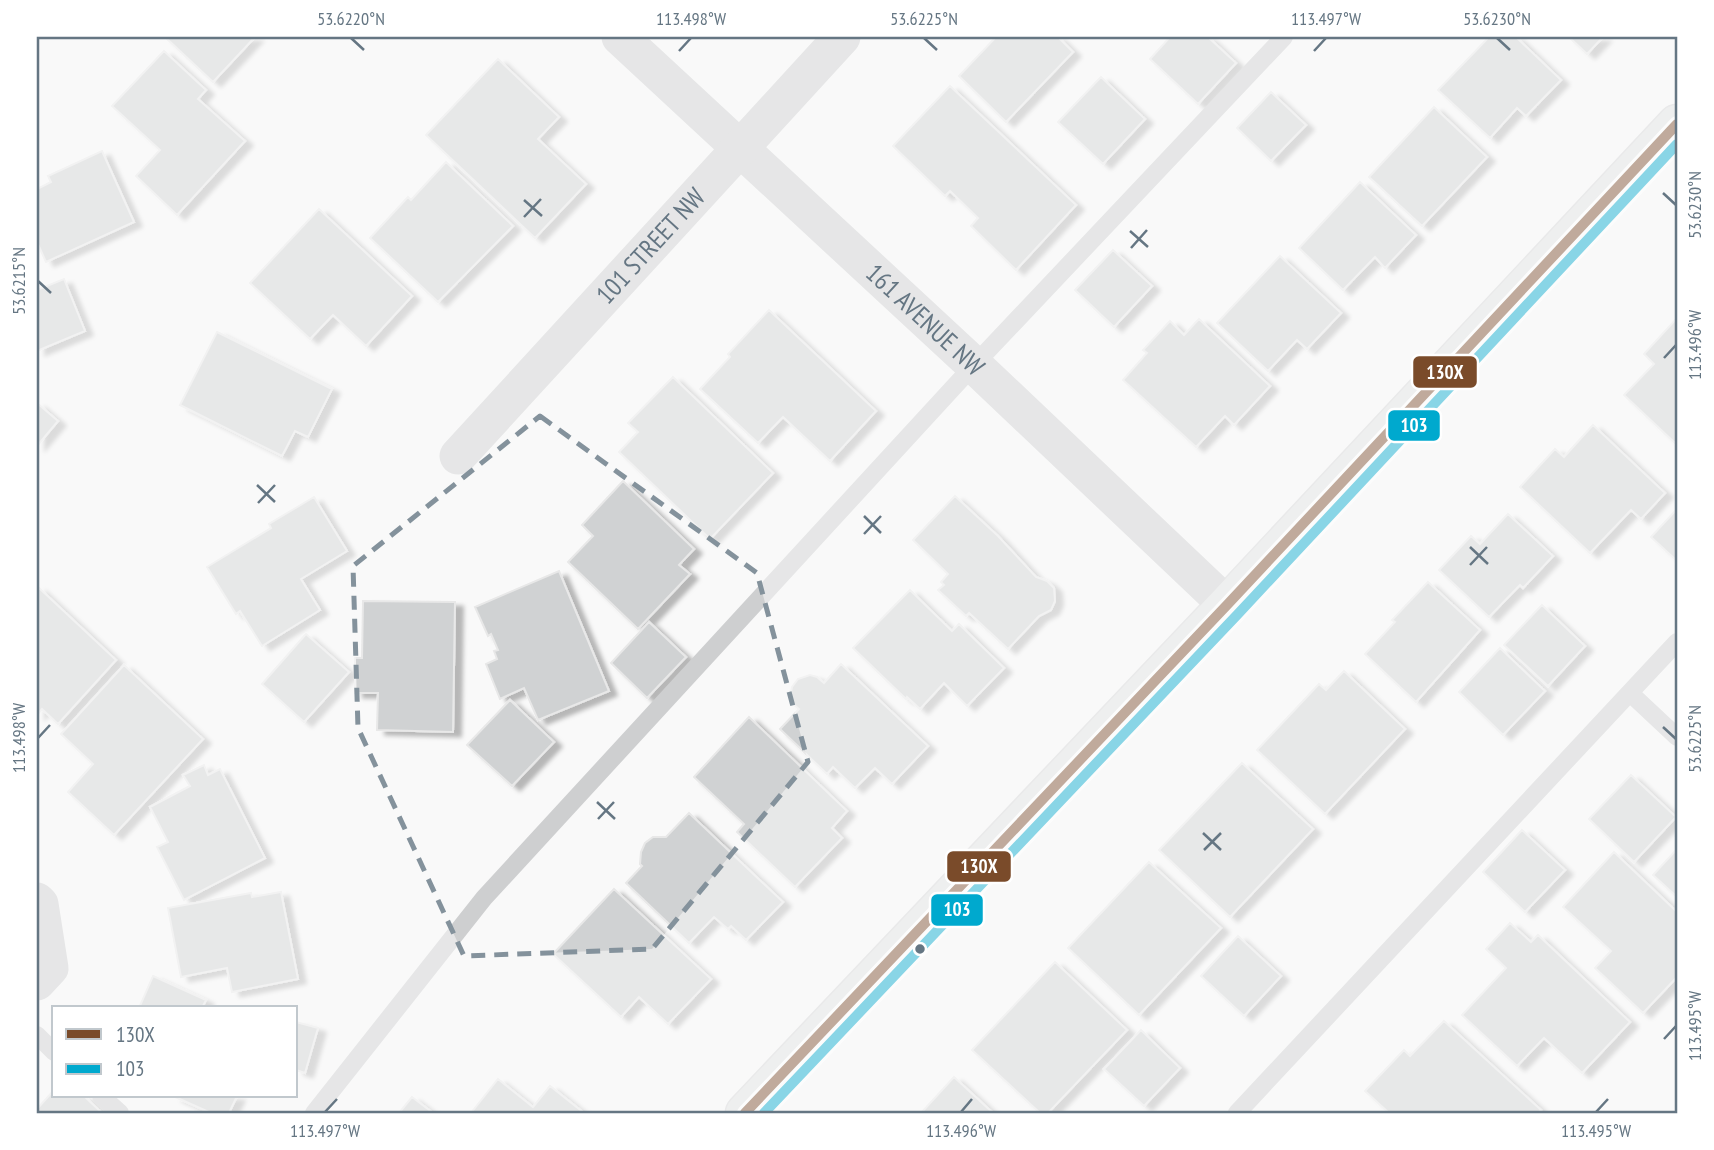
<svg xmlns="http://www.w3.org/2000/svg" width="1714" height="1150" viewBox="0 0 1714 1150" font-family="'PT Sans Narrow',sans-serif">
<defs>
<filter id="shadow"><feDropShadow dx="8" dy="4.5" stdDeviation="2" flood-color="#0004"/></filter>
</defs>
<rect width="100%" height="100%" fill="#f9f9f9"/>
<path fill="#d0d2d3" stroke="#e8e8e8" stroke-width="2" filter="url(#shadow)" d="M165,37h90l-42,45z
M996,37h62l15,15 -67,70 -47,-46z
M1170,37h38l28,26 -38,41 -48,-45z
M1489,37h27l45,43 -35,36 -9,-8 -27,30 -52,-48z
M1569,37h34l-16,17z
M164,51l42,39 -8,9 47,42 -68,74 -41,-39 24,-26 -48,-44z
M498,59l61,58 -21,22 48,45 -51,54 -109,-103z
M1101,77l44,42 -42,45 -45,-42z
M950,86l126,119 -60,65 -45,-44 7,-8 -28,-27 -5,5 -52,-50z
M1271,92l35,33 -35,36 -34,-33z
M1434,107l53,50 -65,69 -53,-49z
M102,151l32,71 -88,40 -9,-20v-53l14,-7 -3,-6z
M446,162l67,64 -75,76 -68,-64 38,-41 3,3z
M1360,182l56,53 -31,33 -10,-11 -32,33 -44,-42z
M319,209l93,87 -46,50 -33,-31 -23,24 -60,-56z
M1113,250l39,36 -38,41 -39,-37z
M1280,256l61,57 -34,36 -10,-9 -29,31 -51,-48z
M64,279l21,52 -48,20v-61z
M769,310l107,101 -46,50 -47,-44 -25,26 -58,-54 30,-32 -2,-3z
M1677,318v123l-2,2 -51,-48 30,-31 -10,-10z
M1199,319l71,67 -36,39 -9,-9 -29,31 -73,-67 24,-27 -4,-3 27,-29 14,14z
M217,332l115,57 -24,48 -13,-6 -13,25 -102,-51z
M673,377l100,96 -63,66 -91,-87 19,-20 -10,-9z
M37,403l21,18 -21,25z
M1593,425l72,68 -24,26 -10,-9 -41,43 -70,-66 35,-38 9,8z
M623,481l71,68 -15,16 11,9 -52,55 -70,-67 25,-26 -11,-11z
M955,496l43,40 38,41 11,4 7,7 1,13 -4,9 -12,6 -31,33 -39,-36 -3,3 -28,-26 6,-5 -3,-3 7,-8 -35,-34z
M314,497l33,54 -46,28 19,31 -58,36 -22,-35 -4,3 -29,-47 64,-39 -2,-4z
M1677,509v52l-26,-24z
M1508,514l45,42 -30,32 -3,-3 -31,32 -50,-47 32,-34 9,8z
M559,571l50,120 -71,29 -14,-32 -24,11 -14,-35 11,-5 -3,-8 4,-1 -7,-16 -3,2 -13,-29z
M1428,582l52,48 -64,72 -51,-48 30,-32 -3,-2z
M38,587l78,73 -58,64 -16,-15 -5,6z
M910,590l42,41 7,-7 45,44 -37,38 -23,-23 -24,26 -13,-12 -1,2 -53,-51z
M363,601l92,1 -2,130 -76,-2 1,-37h-23v-35h7z
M1542,605l43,41 -37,40 -44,-41z
M649,622l37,35 -39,41 -36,-35z
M306,634l43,38 -45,50 -42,-38z
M1500,648l45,43 -42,44 -44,-43z
M841,664l87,82 -36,38 -17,-16 -20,20 -22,-21 -6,7 -47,-45 19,-20 -7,-6 -2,-6 2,-10 6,-8 12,-4 7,2 7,6z
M124,665l79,74 -89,96 -46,-43 25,-28 -32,-30z
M1344,671l61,58 -80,85 -68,-64 62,-66 7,6z
M510,700l44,42 -42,44 -45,-41z
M749,717l98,94 -15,17 10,10 -47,49 -58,-55 7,-8 -50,-47z
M1242,763l71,66 -83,88 -71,-67z
M204,765l4,10 12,-6 45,89 -81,42 -27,-53 11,-5 -18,-35 40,-21 -7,-11z
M1631,775l45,42 -42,45 -45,-43z
M689,813l94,89 -37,38 -15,-14 -3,3 -14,-12 -25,26 -63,-60 16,-17 -2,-2 1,-12 4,-9 8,-6h13z
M1522,830l43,40 -40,42 -42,-40z
M1677,849v48l-24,-22z
M1614,852l63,60v65l-34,36 -48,-45 16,-17 -48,-44z
M1149,862l72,66 -82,87 -71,-67z
M614,889l97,90 -43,45 -29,-27 -18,20 -68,-63z
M281,892l17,87 -66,13 -5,-24 -46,9 -13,-69 83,-15 1,4z
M1510,923l21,19 7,-7 92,87 -48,51 -38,-35 -27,28 -55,-51 44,-47 -20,-19z
M1238,936l43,40 -37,40 -43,-40z
M1055,962l72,68 -79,83h-8l-68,-63z
M153,976l53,24 -3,6 4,2h-68z
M1444,1021l97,89 -3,3h-149l-24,-22 39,-41 6,6z
M296,1022l22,6 -13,45 -9,-3z
M1141,1030l39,38 -36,38 -40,-37z
M954,1077l39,36h-72z
M498,1079l35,28 17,-21 34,27h-113z
M54,1090v6h30l18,17h-65v-4z
M173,1096h64l-8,17h-18z
M412,1097l21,16h-34z"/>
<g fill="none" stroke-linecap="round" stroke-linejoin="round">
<defs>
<path id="secondary" d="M745,1113l482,-508 450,-481"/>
</defs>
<use href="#secondary" stroke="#d5d6d7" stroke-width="41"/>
<path stroke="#cecfd0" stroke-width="18" d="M1630,693l47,44
M37,1035l17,17
M101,1096l19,17
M314,1113l170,-215 490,-533 310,-328
M1237,1113l440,-471"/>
<g stroke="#cecfd0" stroke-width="37">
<path id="s1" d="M620,37l354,328 253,240"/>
<path id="s2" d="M458,456l384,-419"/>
<path d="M37,901l3,3 10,64 -13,14"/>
</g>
<use href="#secondary" stroke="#e1e2e2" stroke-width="38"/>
<defs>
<path id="bus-1" d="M745,1113l482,-508 450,-481"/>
<path id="bus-2" d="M764,1113l473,-498 440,-471"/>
</defs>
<use href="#bus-1" stroke="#fff" stroke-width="16"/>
<use href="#bus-2" stroke="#fff" stroke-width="16"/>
<use href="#bus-1" stroke="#7a4b2a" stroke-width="10"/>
<use href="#bus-2" stroke="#00a9ce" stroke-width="10"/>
</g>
<path d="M0 0H1714V1150H0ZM540,416l217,157 51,189 -156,187 -188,7 -106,-228 -5,-162z" fill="#f9f9f9" fill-opacity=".55" fill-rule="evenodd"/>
<path fill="none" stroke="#84929c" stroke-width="5" stroke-dasharray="14 9" stroke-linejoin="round" d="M540,416l217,157 51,189 -156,187 -188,7 -106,-228 -5,-162z"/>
<path fill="none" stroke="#657683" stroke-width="2.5" d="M351,38l13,12M924,38l13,12M1497,38l13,12M679,51l12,-13M1314,51l12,-13M1663,193l13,12M524,200l18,16M524,217l17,-18M1130,231l18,16M1131,248l16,-18M38,281l13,12M1664,358l12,-13M257,485l18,17M258,503l17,-18M864,516l17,17M864,534l17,-18M1470,547l18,17M1470,565l17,-18M1663,727l13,12M38,738l12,-13M597,802l18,17M598,819l16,-17M1203,833l18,17M1204,850l17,-17M1664,1039l12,-13M325,1112l12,-13M961,1112l11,-13M1596,1112l12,-13"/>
<circle fill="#657683" stroke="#fff" stroke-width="2.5" cx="920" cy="949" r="6"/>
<g text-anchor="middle" stroke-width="7" stroke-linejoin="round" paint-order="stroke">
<g font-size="26" fill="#657683" stroke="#fff">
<text dy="9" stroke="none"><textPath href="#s2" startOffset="285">101 STREET NW</textPath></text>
<text dy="9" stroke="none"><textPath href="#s1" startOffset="416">161 AVENUE NW</textPath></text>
</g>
</g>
<g stroke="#fff" stroke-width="2.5">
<rect x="1412" y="355" width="66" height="34" rx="7" fill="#7a4b2a"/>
<rect x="1387" y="409" width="54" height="33" rx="7" fill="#00a9ce"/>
<rect x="946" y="850" width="66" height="33" rx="7" fill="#7a4b2a"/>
<rect x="930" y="893" width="54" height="34" rx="7" fill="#00a9ce"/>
</g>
<g font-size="19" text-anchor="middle" font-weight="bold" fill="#fff">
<text x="1445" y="379">130X</text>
<text x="1414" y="432">103</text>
<text x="979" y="873">130X</text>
<text x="957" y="916">103</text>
</g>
<rect width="1714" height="1150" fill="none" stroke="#ffffff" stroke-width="77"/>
<rect x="52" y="1006" width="245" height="91" fill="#ffffff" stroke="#c1c8cd" stroke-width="2"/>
<rect x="66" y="1029" width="35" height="10" fill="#7a4b2a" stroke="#c1c8cd" stroke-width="2"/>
<text x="116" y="1042" font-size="21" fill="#657683">130X</text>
<rect x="66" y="1064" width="35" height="10" fill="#00a9ce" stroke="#c1c8cd" stroke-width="2"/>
<text x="116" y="1076" font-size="21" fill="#657683">103</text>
<rect x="38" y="38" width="1638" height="1074" fill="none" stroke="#657683" stroke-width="2.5"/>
<g font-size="18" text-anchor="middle" fill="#657683">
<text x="351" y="25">53.6220°N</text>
<text x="691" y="25">113.498°W</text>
<text x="924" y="25">53.6225°N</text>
<text x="1326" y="25">113.497°W</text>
<text x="1497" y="25">53.6230°N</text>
<text transform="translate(1695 205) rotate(-90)" y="6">53.6230°N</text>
<text transform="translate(19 281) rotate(-90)" y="6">53.6215°N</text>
<text transform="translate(1695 345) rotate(-90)" y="6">113.496°W</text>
<text transform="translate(19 738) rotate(-90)" y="6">113.498°W</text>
<text transform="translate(1695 739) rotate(-90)" y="6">53.6225°N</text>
<text transform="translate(1695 1026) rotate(-90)" y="6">113.495°W</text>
<text x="325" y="1137">113.497°W</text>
<text x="961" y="1137">113.496°W</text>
<text x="1596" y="1137">113.495°W</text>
</g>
</svg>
